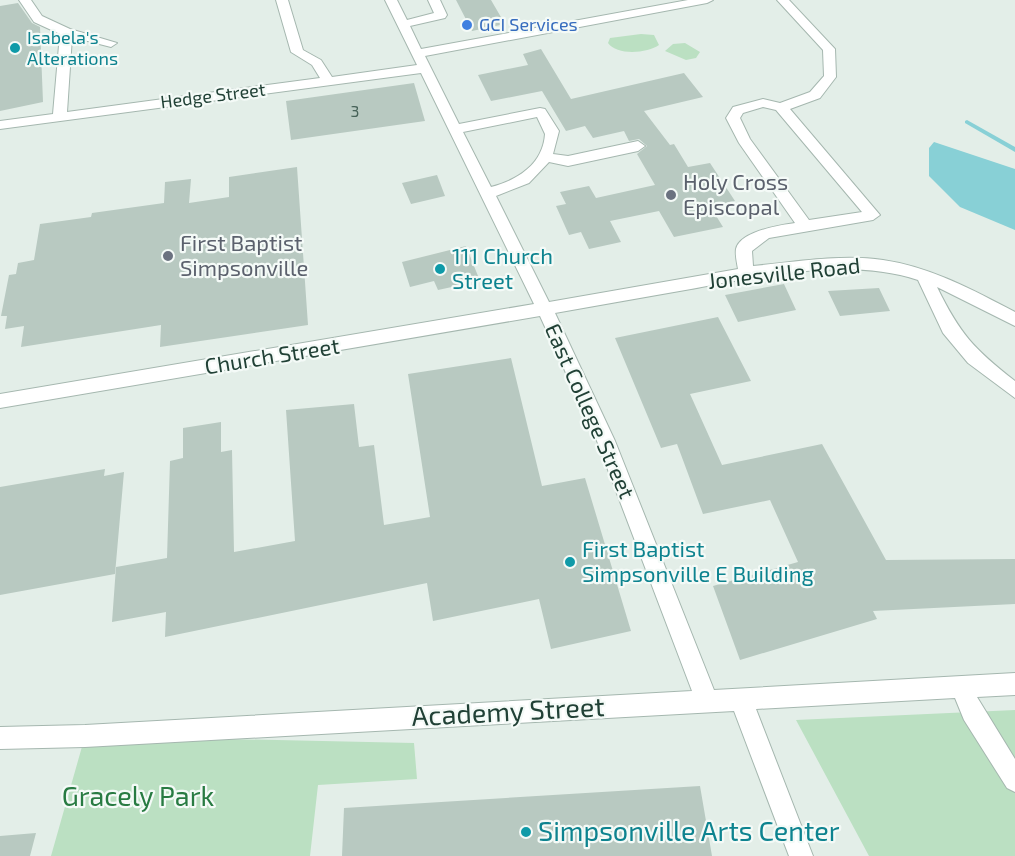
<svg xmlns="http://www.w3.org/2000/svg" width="1015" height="856" viewBox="0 0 1015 856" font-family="'Exo 2',sans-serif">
<rect width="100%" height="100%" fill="#e3eee8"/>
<path fill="#bbe0c2" d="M641,34l13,1 5,10c-11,8 -42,11 -51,-2l2,-5z
M685,43l15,9 -4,6 -10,2 -21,-9 8,-7z
M1015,710v146h-146l-73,-136z
M85,736l329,7 3,36 -99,6 -8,71h-259z"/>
<path fill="#88d0d6" d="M934,142l81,27v61l-55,-23 -31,-31v-28z"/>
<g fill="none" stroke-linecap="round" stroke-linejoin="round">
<path fill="#88d0d6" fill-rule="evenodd" d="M967,120l48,27v5l-50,-29v-2z"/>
</g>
<path fill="#b8c9c1" d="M456,0h35l14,24 -33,7z
M18,3l14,20 8,4 3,75 -43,9v-105z
M541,49l30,50 113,-26 19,24 -59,14 26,34 4,-1 14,23 22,-4 25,38 -25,5 13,21 -49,10 -15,-26 -49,10 11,21 -32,7 -8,-17 -12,3 -13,-29 10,-2 -6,-12 29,-6 7,12 59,-13 -18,-31 10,-8 -8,-7 -10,2 -5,-10 -31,7 -8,-12 -19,5 -24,-40 -51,10 -13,-26 50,-10 -5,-11z
M414,83l11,38 -134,19 -5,-39z
M297,167l11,158 -148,22 1,-22 -140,22 3,-21 -19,3 2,-13h-6l8,-41 7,-1 2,-11 16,-3 6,-36 51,-7 1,-4 72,-10 1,-21 26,-3 -2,24 40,-6v-20z
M437,175l8,21 -34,8 -9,-21z
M466,246l12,30 -19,5 2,4 -23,5 -4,-9 -24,6 -8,-25z
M784,284l12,26 -58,12 -13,-27z
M879,288l11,23 -50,5 -12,-25z
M718,317l33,64 -61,13 32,71 100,-21 64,116 129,-1v45l-142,7 4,8 -137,41 -27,-74 85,-24 -28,-62 -67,14 -26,-70 -16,4 -46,-110z
M511,358l31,128 43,-8 46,153 -80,18 -12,-50 -106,22 -6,-38 -262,54 1,-25 -54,10 4,-55 51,-9 3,-97 13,-3v-30l38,-6v30l11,-2 2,102 61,-11 -9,-131 68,-6 5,43 15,-2 10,80 46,-8 -22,-143z
M105,469l-1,7 20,-4 -9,102 -115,21v-108z
M700,786l12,70h-370l2,-48z
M36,833l-6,23h-30v-20z"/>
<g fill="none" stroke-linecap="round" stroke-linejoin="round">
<defs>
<path id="minor" d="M19,0h12l11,16 28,13 47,14 -6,4 -39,-10 -5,75 253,-34 -8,-13 -21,-13 -15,-52h12l15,50 18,10 11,17 85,-12 -32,-65h12l10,20 27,-7 -6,-13h12l7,15 -2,3 -35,8 11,23 267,-49h25l-6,3 -282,53 34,68 81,-16 5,1 14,22 -6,23 15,2 70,-15 7,5 -7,5 -70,15 -19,-4 -20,21 -33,13 53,106 189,-33c-1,-6 -3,-14 -2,-20 4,-18 45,-24 59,-26l-56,-80 -13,-25 7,-11 30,-8 17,4 30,-11 14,-16 -1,-26 -46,-50h12l46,49 1,28 -16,21 -30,11 90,106 -7,5 -104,18 -17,13 1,15c42,-4 88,-12 130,-6 48,7 90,30 132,52v14l-78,-39c23,47 37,62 78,94v17l-47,-35 -25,-30 -25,-53c-68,-23 -158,-4 -227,9 -46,8 -91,16 -136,24l60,128 99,249 301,-17v22l-38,2 38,62v33l-8,-4 -43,-68 -9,-22 -199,11 57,147h-24l-55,-145 -649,36 -85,2v-22l85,-2 607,-34 -95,-250 -57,-125 -540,92v-14l534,-90 -113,-231 -421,56v-8l53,-7 7,-80 -26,-12zM763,107l13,3 86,102 -53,8 -59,-81 -10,-21 3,-5zM537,117l8,17c-2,30 -27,46 -54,53l-28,-55z"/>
</defs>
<use href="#minor" stroke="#a5b7af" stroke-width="2"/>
<use href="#minor" fill="#fff" fill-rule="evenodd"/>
</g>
<circle fill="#3f7fe0" stroke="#f4faf7" stroke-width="2" cx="467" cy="25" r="6"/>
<g fill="#0f9aa8" stroke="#f4faf7" stroke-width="2">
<circle cx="15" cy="48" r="6"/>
<circle cx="440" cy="269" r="6"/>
<circle cx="570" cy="562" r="6"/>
<circle cx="526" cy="832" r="6"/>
</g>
<g fill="#6b7280" stroke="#f4faf7" stroke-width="2">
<circle cx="671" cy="195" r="6"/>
<circle cx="168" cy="256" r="6"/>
</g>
<g text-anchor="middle" stroke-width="4.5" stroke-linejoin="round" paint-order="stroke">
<g font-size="16" fill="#476359">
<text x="355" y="117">3</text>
</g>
<g font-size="18" fill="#366cbe" stroke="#f4faf7" text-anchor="start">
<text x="479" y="31">GCI Services</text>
</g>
<g font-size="18" fill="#0d838f" stroke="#f4faf7" text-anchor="start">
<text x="27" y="44">Isabela's<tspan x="27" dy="21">Alterations</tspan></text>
</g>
<g font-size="18" fill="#214136" stroke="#f4faf7">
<text transform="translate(213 96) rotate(-7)" y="6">Hedge Street</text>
</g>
<g font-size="22" fill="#5b616d" stroke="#f4faf7" text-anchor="start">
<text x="683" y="190">Holy Cross<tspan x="683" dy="25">Episcopal</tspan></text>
<text x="180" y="251">First Baptist<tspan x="180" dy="25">Simpsonville</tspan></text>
</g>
<g font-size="22" fill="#0d838f" stroke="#f4faf7" text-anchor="start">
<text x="452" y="264">111 Church<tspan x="452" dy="25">Street</tspan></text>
<text x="582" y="557">First Baptist<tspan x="582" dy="25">Simpsonville E Building</tspan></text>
</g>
<g font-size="22" fill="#214136" stroke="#f4faf7">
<text transform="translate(784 273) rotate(-6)" y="8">Jonesville Road</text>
<text transform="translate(272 356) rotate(-9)" y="8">Church Street</text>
<text transform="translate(590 411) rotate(66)" y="8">East College Street</text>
</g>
<g font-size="27" fill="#214136" stroke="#f4faf7">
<text transform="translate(508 712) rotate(-3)" y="9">Academy Street</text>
</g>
<g font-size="27" fill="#287b42" stroke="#f4faf7">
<text x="138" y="806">Gracely Park</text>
</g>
<g font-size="27" fill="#0d838f" stroke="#f4faf7" text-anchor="start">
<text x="538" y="841">Simpsonville Arts Center</text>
</g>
</g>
</svg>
